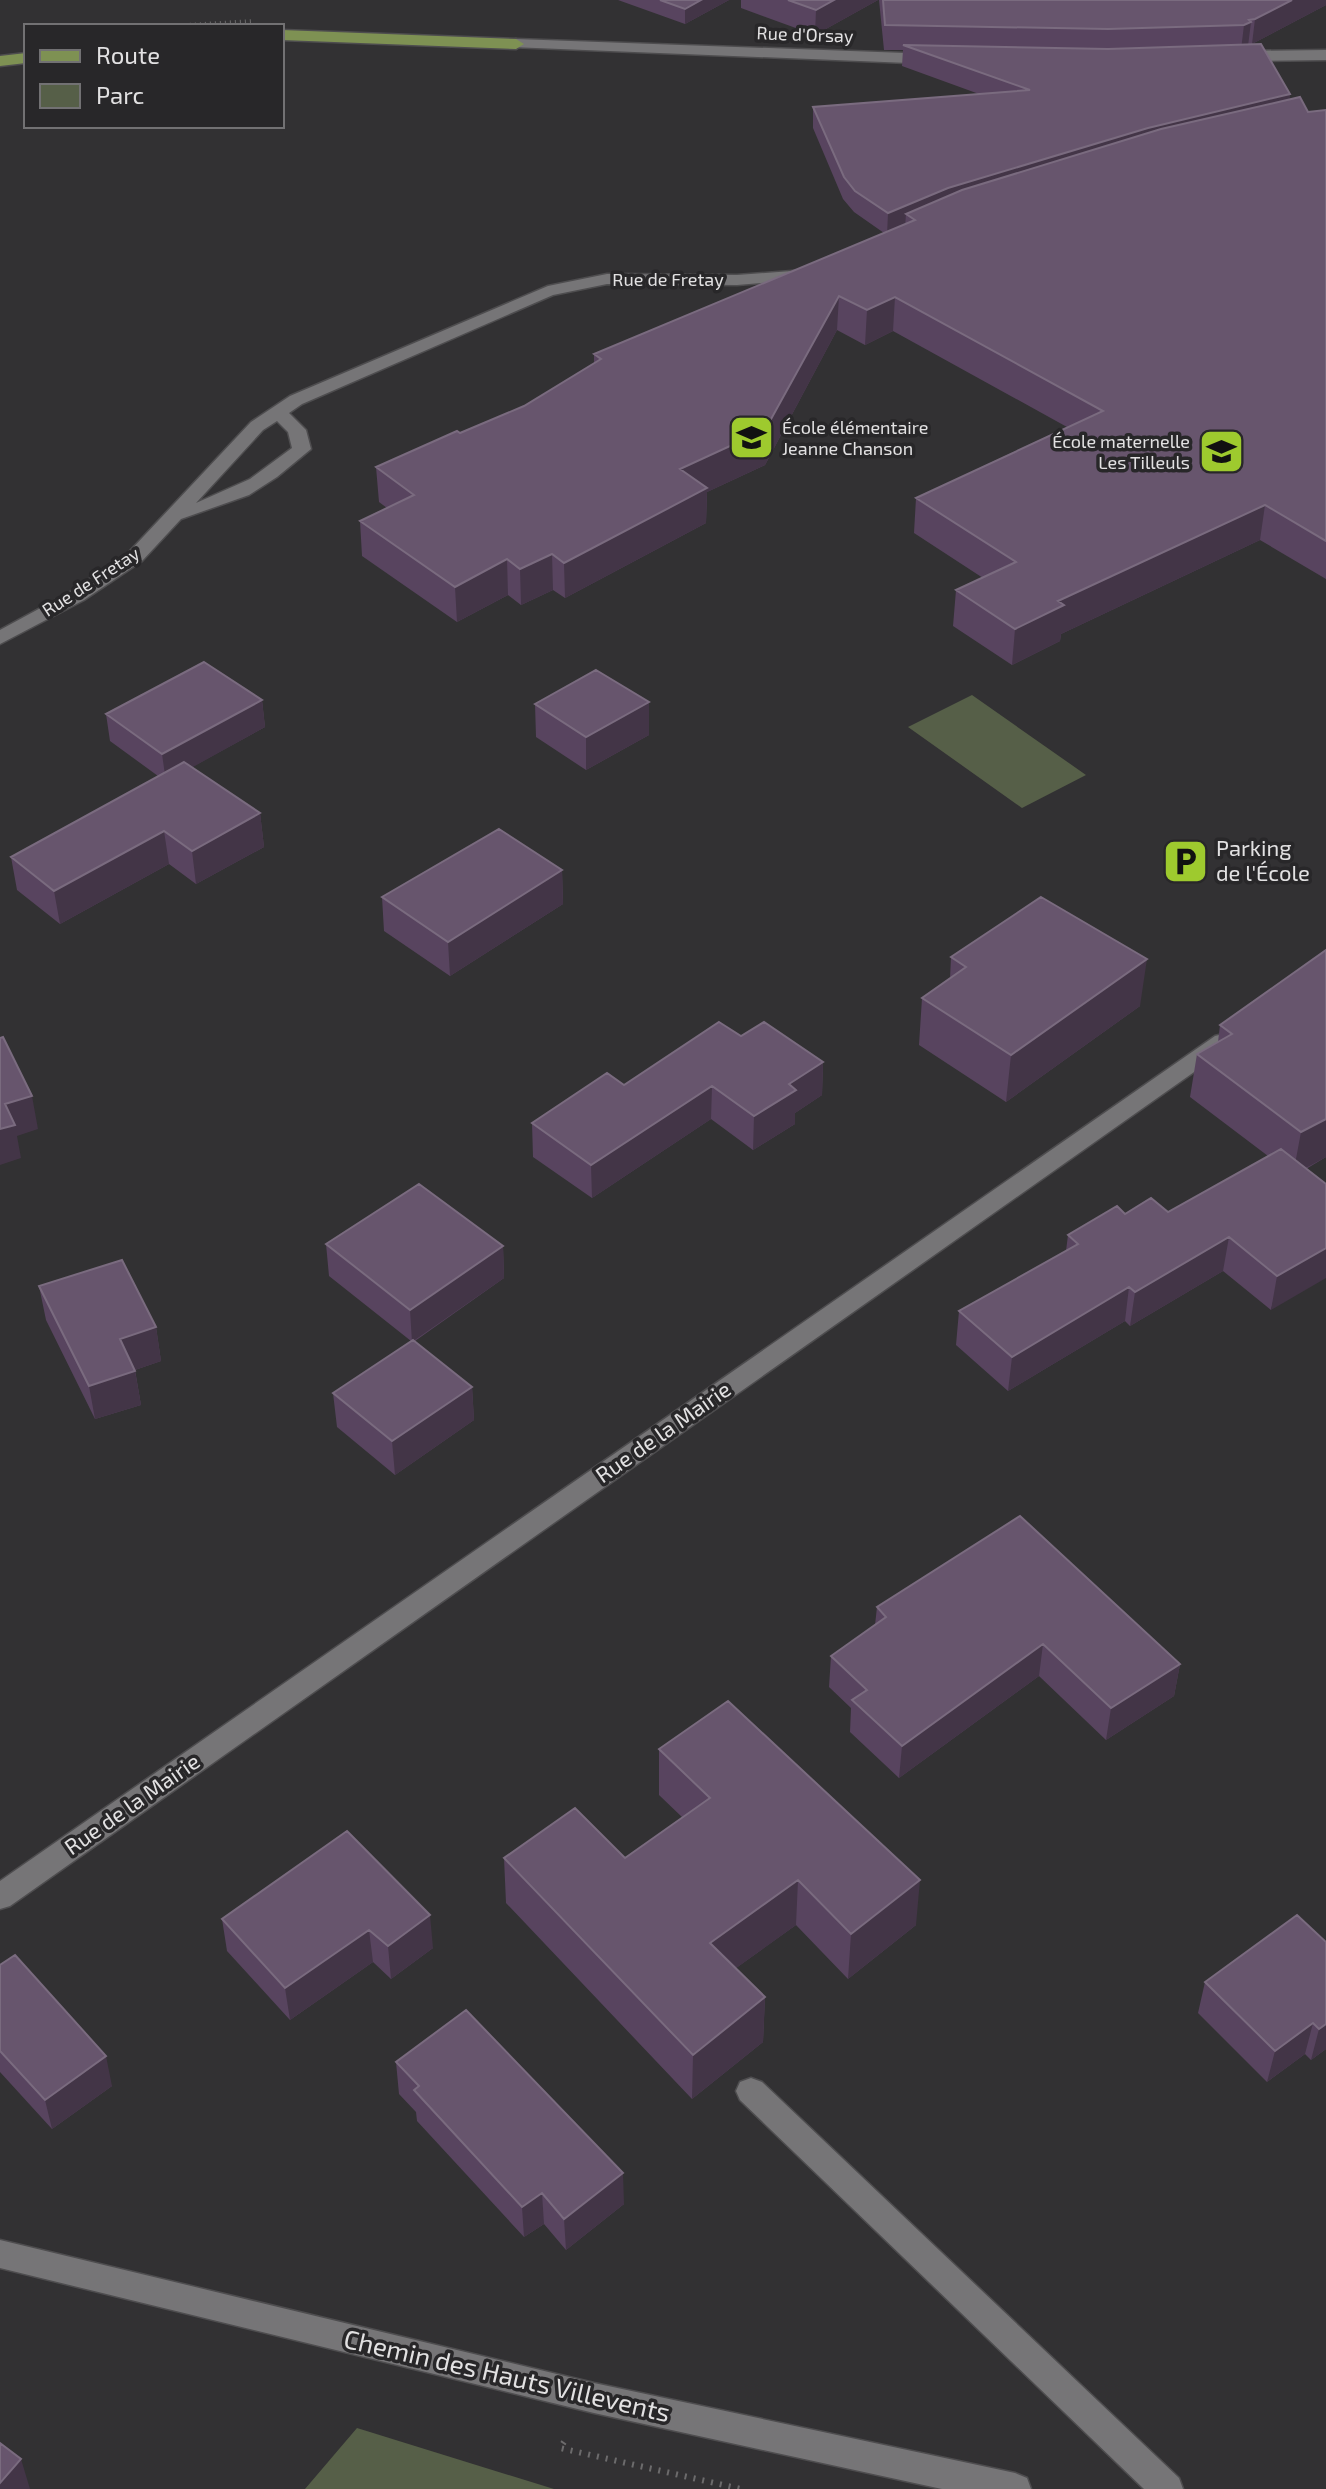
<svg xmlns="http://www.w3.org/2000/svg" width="1326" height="2489" viewBox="0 0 1326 2489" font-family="'Exo 2',sans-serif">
<rect width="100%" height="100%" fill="#323133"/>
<path fill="#565f48" d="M972,695l114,80 -64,33 -114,-81z
M357,2428l197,61h-249z"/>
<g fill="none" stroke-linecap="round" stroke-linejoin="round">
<defs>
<path id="minor" d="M516,39l417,15 8,5 -8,5 -422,-17v-6z
M1326,50v10l-88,1 -8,-5 8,-5z
M805,270l9,5 -3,4 -74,6 -130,-1 -54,11 -251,109 -13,9 17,17 5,19 -34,28 -28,18 -68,24 -39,42 -58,39 -84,44v-14l70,-38 58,-39 123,-131 39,-26 258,-110 59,-12 130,1zM277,421l11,11 4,16 -42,31 -54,24 67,-73z
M1223,1034l8,2 3,5 -3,5 -1221,860 -10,3v-28l1215,-845z
M751,2078l11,4 417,396 4,11h-39l-404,-389 -4,-9 4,-9z
M0,2240l594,143 421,90 12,5 4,11h-89l-348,-76 -594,-145z"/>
<path id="major" d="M282,30l234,9 8,5 -8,5 -234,-9z
M26,53v10l-26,3v-10z"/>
</defs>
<use href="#minor" stroke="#4e4d4f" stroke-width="3"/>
<use href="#major" stroke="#4e4d4f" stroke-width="3"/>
<path stroke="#6c6b6c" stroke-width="4" stroke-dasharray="1 4" stroke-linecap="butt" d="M170,26l83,-5"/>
<path stroke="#6c6b6c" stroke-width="6" stroke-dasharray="2 7" stroke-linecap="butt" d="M564,2442l-4,6 181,41"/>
<use href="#minor" fill="#767577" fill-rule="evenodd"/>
<use href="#major" fill="#7e9153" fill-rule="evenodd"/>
</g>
<path fill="#58445f" d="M618,0h111l-44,24z
M741,0h137l-63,35 -74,-27z
M879,0h447v5l-74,39 38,50 -1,5 19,13 18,-2v469l-66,-39 -199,94 -1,7 -48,24 -59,-39 3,-36 27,-12 -69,-45 2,-35 151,-71 -174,-96 -28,14 -28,-15 -72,135 -58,27 -1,31 -141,75 -12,-8 -32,15 -13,-10 -51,27 -95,-66 -2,-35 27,-13 -8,-6 -3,-35 148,-61 70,-43v-9l290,-121 -30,-21 -11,-13 -30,-71v-21l166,-13 -77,-28 1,-16h-19z
M262,700l3,27 -73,40 68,46 4,34 -68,37 -27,-20 -109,60 -43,-34 -6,-33 147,-81 -48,-35 -4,-27z
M649,702v33l-63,35 -50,-33 -1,-33z
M562,870l1,34 -113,72 -66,-45 -2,-34z
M1326,950v207l-20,12 -35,141 -48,-39 -93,55 -5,-5 -117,70 -52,-46 3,-34 107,-60 2,-16 57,-21 43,-2 100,-56 -78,-59 7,-43 21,-12 2,-17z
M951,957l189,49 -134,96 -87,-57 3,-47 28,-19z
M741,1036l82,26 -1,33 -27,18v11l-42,26 -42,-31 -119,79 -59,-41 -1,-34z
M326,1244l177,2 1,32 -89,63 57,46 2,33 -79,55 -58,-48 -4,-34 78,-52 -82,-65z
M39,1286l117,41 5,34 -26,9 6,35 -46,14 -49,-99z
M877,1607l303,57 -6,32 -68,44 -67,-64 -140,102 -49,-46 1,-24 -22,-21 2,-31 44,-31z
M659,1749l257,176 -68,54 -52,-54 -60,43 29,29 -2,45 -71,57 -186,-196 -2,-45h121l58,-40 -24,-23z
M347,1831l86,117 -42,31 -18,-17 -83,58 -63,-69 -5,-32z
M1297,1915l29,134 -15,11 -6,-6 -38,28 -69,-69 7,-31z
M0,1965l112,121 -60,43 -52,-57z
M396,2062l228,142 -58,46 -22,-26 -20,13 -107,-116 -1,-9 -17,-18z"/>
<path fill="#433547" d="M701,0h28l-44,24v-15z
M834,0h44l-63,35 1,-25z
M1292,0h34v5l-74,39 3,-25z
M1251,22l-3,24 -7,4 3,-25z
M1290,94l-3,21 -381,99 -1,13 -18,8 1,-22 60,-25 200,-60z
M839,296l-2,34 -72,135 -58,27 -1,31 -141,75 -1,-35z
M895,297l-2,34 -28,14 2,-35z
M1265,505l-5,35 -199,94 -1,7 -48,24 3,-36 43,-28z
M552,554l1,36 -32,15 -1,-36z
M507,559l1,36 -51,27 -2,-35z
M262,700l3,27 -99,55 -4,-28z
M649,702v33l-63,35v-33z
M260,813l4,34 -68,37 -4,-33z
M164,831l5,33 -109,60 -6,-33z
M562,870l1,34 -113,72 -2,-34z
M1147,959l-7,47 -134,96 5,-47z
M823,1062l-1,33 -27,18v11l-42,26 1,-34 35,-32z
M712,1086l-1,33 -119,79 -1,-33z
M32,1096l6,33 -21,7 4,22 -21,7v-36l5,-25z
M1326,1119v38l-33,18 8,-43z
M1229,1237l-6,34 -93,55 5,-34z
M503,1246l1,32 -92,64 -2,-32z
M1326,1248v30l-55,32 6,-34z
M1129,1287l-4,34 -117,70 4,-34z
M156,1327l5,34 -35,12 -6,-34z
M135,1371l6,34 -46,14 -6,-33z
M472,1387l2,33 -79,55 -3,-34z
M1043,1644l-4,32 -140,102 3,-32z
M1180,1664l-6,32 -68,44 5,-32z
M798,1880l-2,45 -86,62v-44z
M920,1880l-4,45 -68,54 3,-45z
M430,1915l3,33 -42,31 -3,-33z
M369,1930l4,32 -83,58 -5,-32z
M765,1997l-2,45 -71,57 1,-44z
M1313,2023l-8,31 -38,28 8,-31z
M1326,2024v25l-15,11 8,-31z
M106,2056l6,30 -60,43 -7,-29z
M623,2173l1,31 -58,46 -2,-31z
M542,2193l2,31 -20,13 -2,-30z
M21,2459l9,30h-30v-6z"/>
<path fill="#67556d" stroke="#7a6b7f" stroke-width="2" d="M660,0h41l-16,9z
M788,0h46l-18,10z
M883,0h409l-37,19 -6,1 2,2 -7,3 -136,4 -223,-4z
M1261,44l29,50 -142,34 -200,60 -60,25 -33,-22 -11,-14 -31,-70 217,-17 -127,-45 205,4z
M1300,97l8,15 18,-2v431l-61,-36 -207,96 6,4 -49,24 -59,-39 60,-28 -100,-64 187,-87 -208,-114 -28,13 -28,-14 -74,134 -85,39 27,19 -143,75 -12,-9 -32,15 -13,-10 -52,28 -95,-66 54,-26 -38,-28 81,-36 3,2 64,-27 77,-47 -7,-5 321,-134 -9,-6 56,-24 199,-61z
M204,662l58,38 -100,54 -56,-40z
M596,670l53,32 -63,35 -51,-33z
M184,762l76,51 -68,38 -28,-20 -110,60 -43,-34z
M499,829l63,41 -114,72 -66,-45z
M1041,897l106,62 -136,96 -89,-57 44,-31 -15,-10z
M1326,950v169l-25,13 -104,-78 35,-20 -12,-9z
M719,1022l22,14 23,-14 59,40 -34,22 7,6 -42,26 -42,-30 -121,79 -59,-42 75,-50 17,12z
M3,1037l29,59 -27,8 10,21 -15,4v-91z
M1281,1149l45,35v64l-49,28 -48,-39 -94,55 -6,-5 -117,70 -53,-46 119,-67 -10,-9 49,-29 8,8 26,-16 17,14z
M419,1184l84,62 -93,64 -84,-66z
M122,1260l34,67 -36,12 15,32 -46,15 -50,-100z
M413,1340l59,47 -80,54 -59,-48z
M1020,1516l160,148 -69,44 -68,-64 -141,102 -50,-46 15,-10 -36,-34 55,-39 -9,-10z
M728,1701l192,179 -69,54 -53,-54 -88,63 55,54 -72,58 -189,-197 71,-50 50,50 85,-60 -51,-49z
M347,1831l83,84 -42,31 -19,-16 -84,58 -63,-69z
M1297,1915l29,27v82l-7,5 -6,-6 -38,28 -70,-69z
M15,1955l91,101 -61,44 -45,-49v-86z
M466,2010l157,163 -59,46 -22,-26 -20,14 -108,-117 5,-4 -23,-24z
M0,2443l21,16 -21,24z"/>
<defs>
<symbol id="school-square" viewBox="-11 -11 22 22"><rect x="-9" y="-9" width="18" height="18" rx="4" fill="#9eca2e" stroke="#282729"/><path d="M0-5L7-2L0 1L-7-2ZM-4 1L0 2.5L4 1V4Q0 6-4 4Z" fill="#111"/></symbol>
<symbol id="parking-square" viewBox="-11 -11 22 22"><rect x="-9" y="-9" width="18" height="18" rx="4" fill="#9eca2e" stroke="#282729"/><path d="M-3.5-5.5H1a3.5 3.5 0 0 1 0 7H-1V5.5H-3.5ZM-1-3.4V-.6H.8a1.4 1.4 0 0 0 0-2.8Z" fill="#111"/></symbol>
</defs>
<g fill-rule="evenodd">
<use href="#school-square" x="726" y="412" width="51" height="51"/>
<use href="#school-square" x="1196" y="426" width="51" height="51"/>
<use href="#parking-square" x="1160" y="836" width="51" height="51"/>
</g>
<g text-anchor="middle" stroke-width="7" stroke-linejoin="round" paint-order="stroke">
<g font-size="18" fill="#e2e1e2" stroke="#282729">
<text transform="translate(805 35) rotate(2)" y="6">Rue d'Orsay</text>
<text x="668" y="286">Rue de Fretay</text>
<text transform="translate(91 582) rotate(-33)" y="6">Rue de Fretay</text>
</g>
<g font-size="18" fill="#e2e1e2" stroke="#282729" text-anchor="start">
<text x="782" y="434">École élémentaire<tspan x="782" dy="21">Jeanne Chanson</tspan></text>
<text x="1190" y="448" text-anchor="end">École maternelle<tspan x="1190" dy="21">Les Tilleuls</tspan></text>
</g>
<g font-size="22" fill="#e2e1e2" stroke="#282729" text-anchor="start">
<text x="1216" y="856">Parking<tspan x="1216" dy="25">de l'École</tspan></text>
</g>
<g font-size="22" fill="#e2e1e2" stroke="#282729">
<text transform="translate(663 1432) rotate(-35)" y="8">Rue de la Mairie</text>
<text transform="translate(132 1804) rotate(-35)" y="8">Rue de la Mairie</text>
</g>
<g font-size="26" fill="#e2e1e2" stroke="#282729">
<text transform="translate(507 2376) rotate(13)" y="9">Chemin des Hauts Villevents</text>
</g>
</g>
<rect x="24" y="24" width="260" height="104" fill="#282729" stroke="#727173" stroke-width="2"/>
<rect x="40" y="50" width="40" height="12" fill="#7e9153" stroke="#727173" stroke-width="2"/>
<text x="96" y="64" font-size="24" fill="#e2e1e2">Route</text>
<rect x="40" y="84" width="40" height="24" fill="#565f48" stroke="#727173" stroke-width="2"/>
<text x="96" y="104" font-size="24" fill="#e2e1e2">Parc</text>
</svg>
